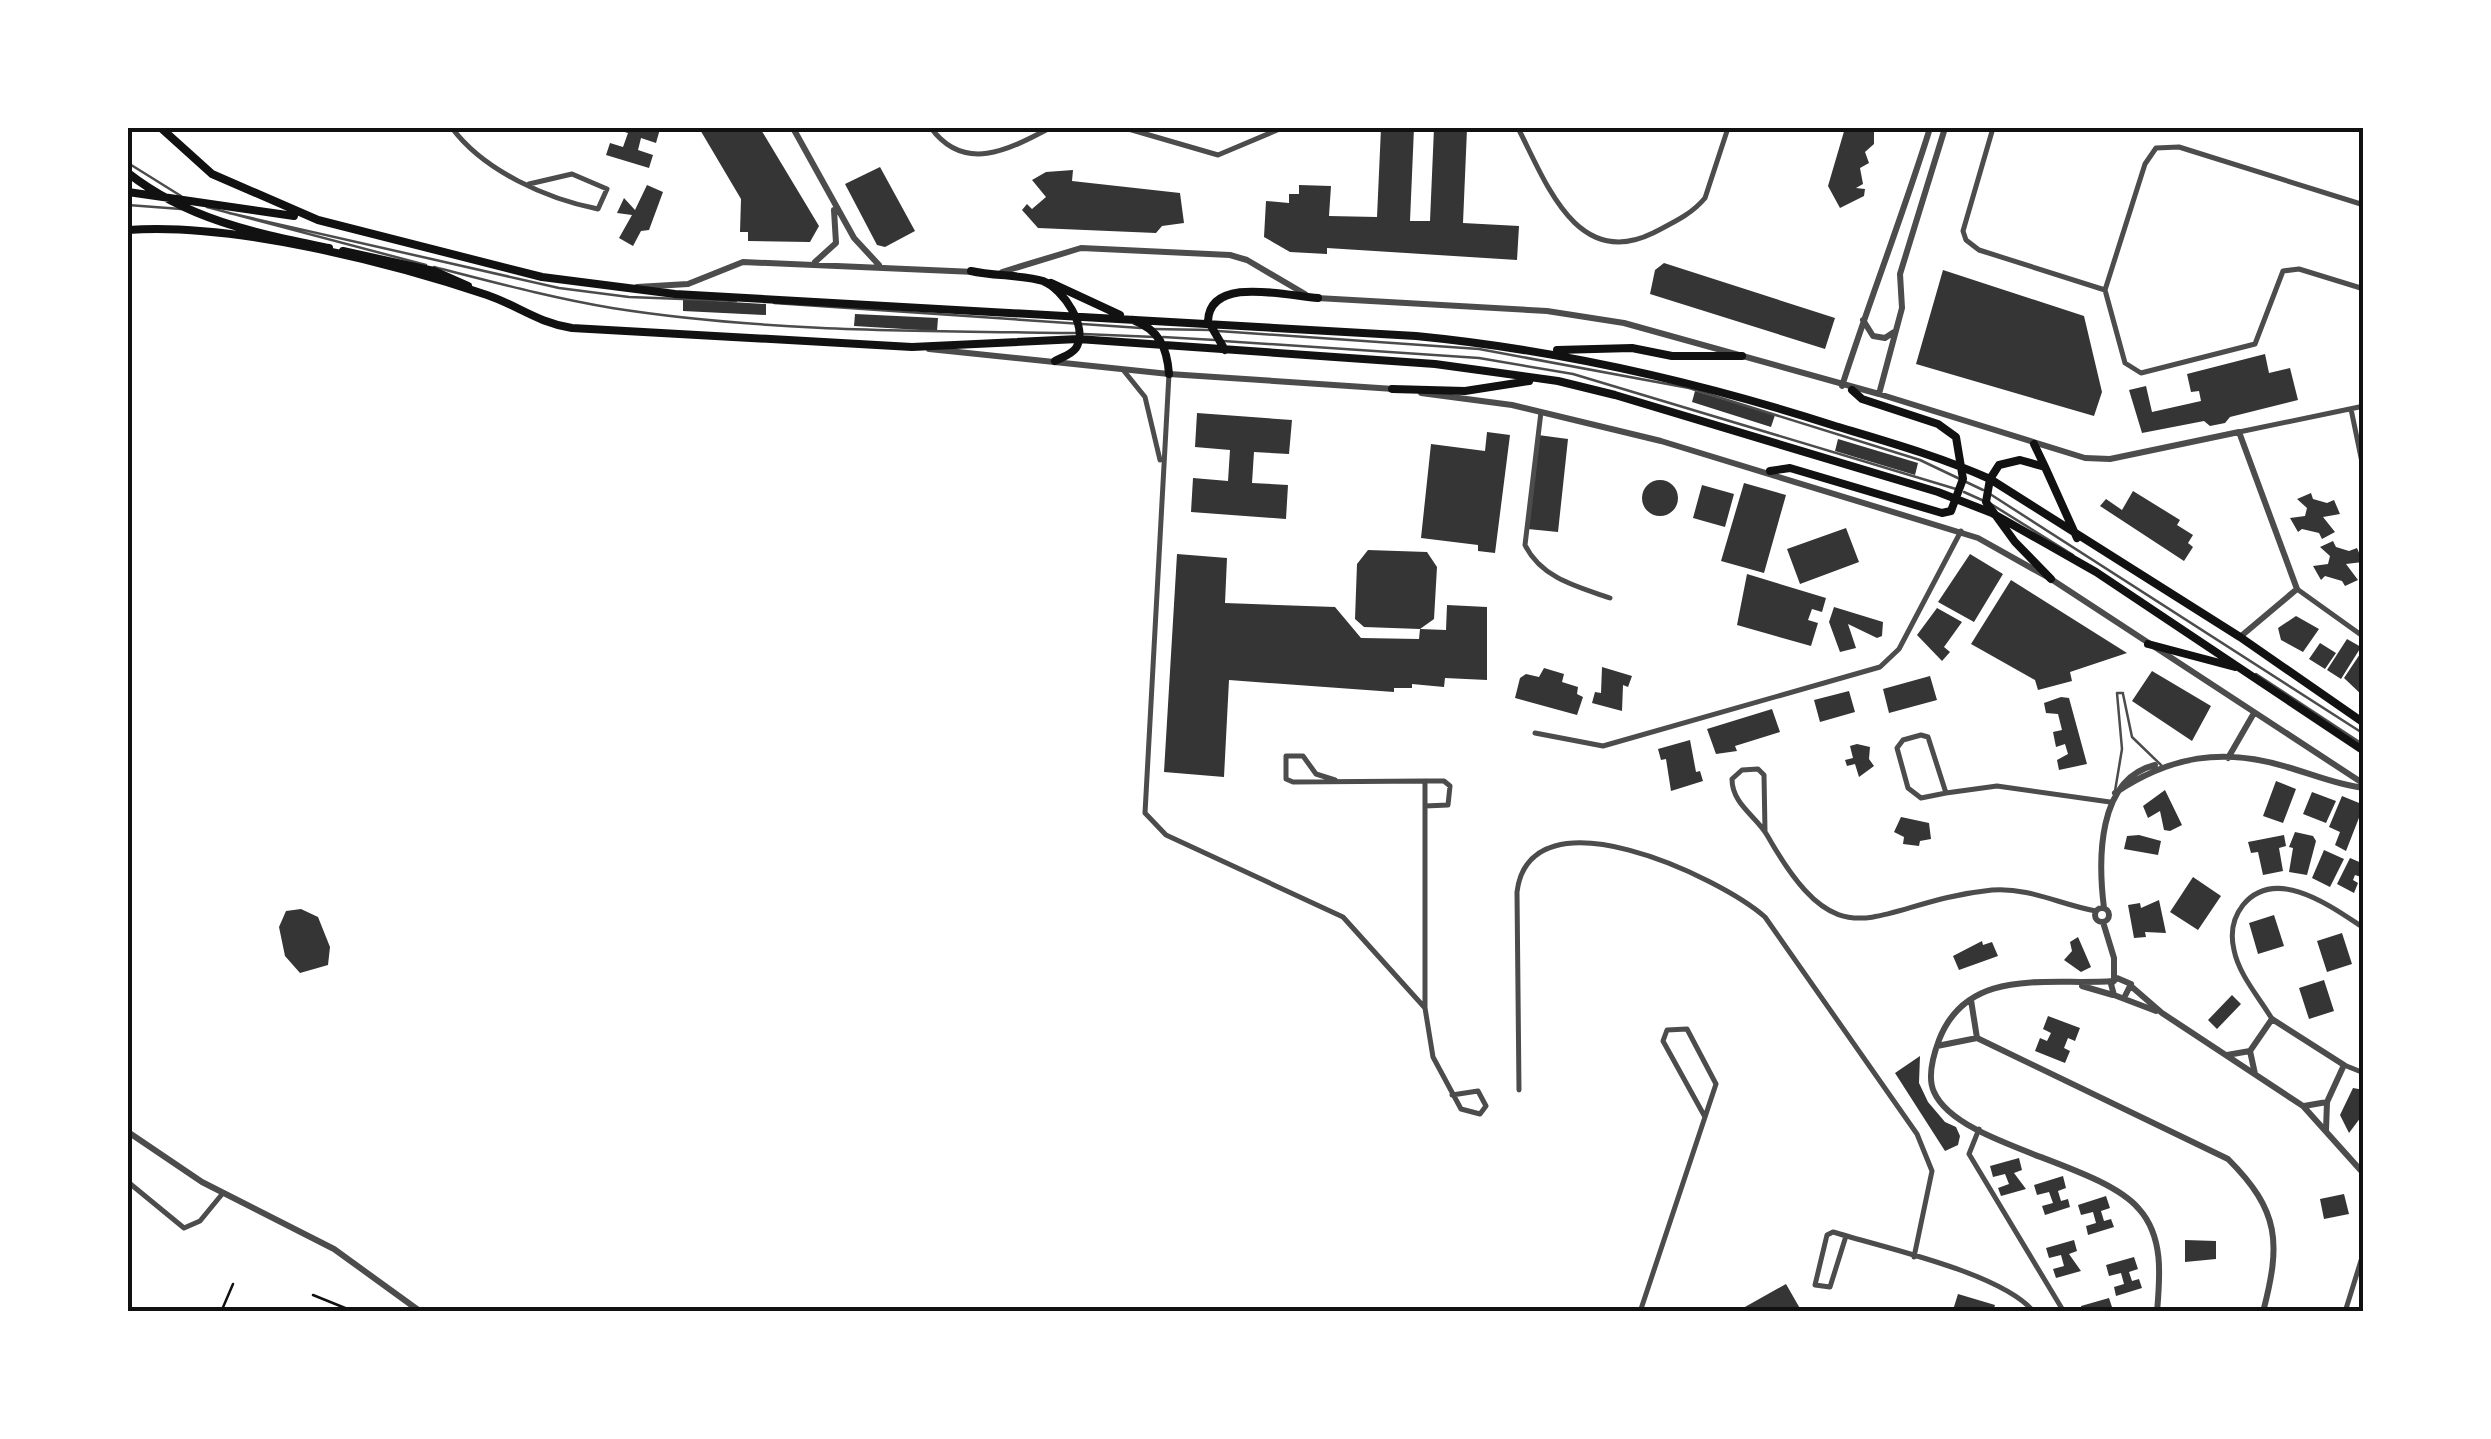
<svg xmlns="http://www.w3.org/2000/svg" width="2491" height="1439" viewBox="0 0 2491 1439" font-family="'Roboto Condensed',sans-serif">
<rect width="100%" height="100%" fill="#fff"/>
<path fill="#353535" d="M611,128l49,1 -4,14 -15,-5 -3,12 15,5 -4,13 -43,-13 4,-12 13,4 5,-14z
M699,128h61l59,98 -9,16 -62,-1v-9h-8l1,-33z
M1381,128h33l-4,93h20l4,-93 33,1 -4,94 56,3 -2,34 -190,-12v6l-37,-2 -26,-15 2,-36 23,2v-9h10v-9l32,1 -2,30 48,1z
M1845,128h29v16l-9,8 4,11 -9,5 3,16 -7,4 9,1 -1,7 -24,12 -12,-22z
M880,167l35,64 -30,16 -8,-2 -32,-61z
M1073,170l-1,11 108,12 4,30 -22,3 -6,7 -118,-5 -16,-18 5,-6 5,5 14,-12 -14,-17 14,-8z
M647,185l16,7 -14,38 -8,1 -8,15 -14,-8 13,-23 -15,-2 7,-15 11,12z
M1664,263l171,55 -10,31 -175,-55 5,-24z
M1943,270l141,46 18,76 -8,24 -178,-52z
M683,299l83,5v11l-83,-4z
M855,314l83,4 -1,13 -83,-5z
M2265,354l4,19 21,-5 8,32 -68,17 -5,6 -15,3 -6,-5 -62,12 -13,-43 17,-4 6,26 49,-11 -2,-10 -8,1 -4,-18z
M1695,391l80,24 -4,12 -79,-25z
M1197,413l95,7 -3,34 -35,-2 -2,31 36,2 -2,34 -95,-7 2,-34 35,3 2,-31 -35,-3z
M1487,432l23,3 -15,118 -17,-2v-6l-57,-7 10,-94 54,7z
M1538,435l30,4 -10,93 -30,-3z
M1838,439l80,24 -3,12 -80,-24z
M1642 498a18 18 0 1 1 36 0a18 18 0 1 1-36 0Z
M1744,483l42,12 -22,78 -43,-12z
M1702,485l32,9 -9,33 -32,-9z
M2133,491l47,29 -3,5 16,10 -5,8 5,4 -9,14 -84,-55 6,-7 16,11z
M2311,493l2,6 14,4 7,-3 6,14 -17,3 12,15 -13,7 -3,-6 -17,-4 -4,3 -8,-14 15,-2 2,-8 -10,-9z
M1846,528l13,34 -59,22 -13,-35z
M2333,541l3,6 13,4 8,-3 6,14 -17,2 12,16 -13,6 -3,-5 -17,-5 -4,4 -8,-14 15,-2 2,-8 -10,-9z
M1368,550l59,2 10,15 -3,52 -14,10 -56,-2 -9,-8 2,-55z
M1177,554l50,4 -2,45 110,4 26,31 58,1 1,-10 26,1 1,-25 40,2v73l-42,-2 -1,9 -32,-3v4h-18v4l-165,-12 -5,97 -60,-5z
M1970,554l33,20 -29,48 -36,-20z
M1747,574l79,24 -4,14 -10,-3 -4,11 10,3 -7,23 -74,-21z
M2011,580l116,73 -57,19 2,9 -34,9 -3,-10 -64,-36z
M1834,607l49,15 -1,14 -5,2 -29,-14 8,24 -16,4 -11,-30z
M1937,608l25,14 -18,25 6,5 -8,9 -25,-26z
M2296,616l23,13 -16,23 -22,-12 -3,-12z
M2347,639l14,8 -20,32 -14,-9z
M2320,643l16,10 -11,16 -16,-10z
M2360,654l4,2v41l-20,-19z
M1602,667l30,9 -4,11 -5,-2 -1,26 -30,-8 3,-11 6,1z
M1544,668l20,6 -2,8 16,5 -1,7 6,3 -6,18 -62,-17 5,-20 6,-4 13,3z
M2152,671l59,35 -19,35 -60,-40z
M1930,676l7,24 -48,13 -6,-24z
M1849,691l6,21 -35,10 -6,-22z
M2061,697l8,1 18,66 -28,6 -2,-10 11,-6 -3,-10 -9,3 -3,-15 9,-2 -4,-16 -12,-1 -2,-10z
M1772,709l8,23 -45,14 2,5 -21,3 -9,-25z
M1690,740l6,32 4,-1 3,10 -32,10 -5,-32 -5,1 -3,-11z
M1857,744l13,3 -1,12 5,7 -15,11 -4,-13 -8,2 -2,-6 8,-2 -3,-12z
M2276,781l20,8 -13,34 -20,-7z
M2165,790l17,35 -12,6 -6,-1 -4,-19 -12,7 -5,-12z
M2312,792l24,9 -10,22 -23,-9z
M2342,796l22,9 -18,46 -11,-6 5,-13 -11,-5z
M1901,817l28,6 2,16 -11,2 -1,5 -16,-2 1,-7 -10,-5z
M2295,832l18,4 3,5 -9,34 -18,-3 4,-24 -4,-1z
M2139,835l22,6 -3,14 -34,-6 3,-13z
M2284,835l2,11 -7,2 4,23 -20,4 -5,-23 -7,1 -3,-11z
M2324,850l20,9 -14,28 -18,-9z
M2350,858l14,6 -3,13 -6,-2 -2,5 5,3 -4,10 -17,-9z
M2193,877l28,19 -23,34 -28,-18z
M2159,900l7,33 -21,-1 1,5 -12,1 -6,-33 12,-2 1,5z
M301,909l17,8 12,30 -2,18 -28,8 -15,-17 -6,-29 7,-16z
M2274,915l10,31 -26,8 -9,-31z
M2342,933l10,31 -25,8 -10,-31z
M2078,937l13,30 -10,5 -17,-12 8,-9 -2,-9z
M1982,941l1,4 9,-3 6,14 -39,14 -6,-14z
M2324,980l10,31 -25,8 -10,-31z
M2232,995l9,9 -24,25 -9,-9z
M2048,1016l32,12 -5,13 -7,-3 -4,10 6,3 -5,12 -30,-12 5,-13 7,3 4,-8 -8,-4z
M1920,1056l-1,27 9,19 17,20 11,5 4,9 -2,9 -13,6 -50,-78z
M2353,1088l11,2v23l-15,20 -9,-18z
M2019,1158l3,12 -8,3 12,16 -25,7 -3,-8 11,-4 -4,-10 -12,3 -3,-11z
M2063,1176l3,12 -8,3 3,10 7,-2 2,8 -25,8 -3,-9 11,-3 -4,-11 -12,3 -3,-10z
M2344,1194l5,20 -25,5 -4,-20z
M2106,1196l4,12 -9,3 3,10 7,-2 3,8 -26,8 -2,-9 10,-3 -3,-11 -12,3 -3,-10z
M2074,1240l3,11 -8,3 12,17 -25,7 -3,-9 11,-3 -3,-11 -12,3 -3,-10z
M2185,1240l31,1v18l-31,3z
M2134,1257l4,12 -9,3 3,9 7,-2 3,9 -26,8 -2,-9 10,-3 -3,-11 -12,3 -3,-11z
M1786,1284l16,28h-66z
M1958,1294l37,11 -2,7 -40,-2z
M2109,1298l4,12 -31,2 -1,-6z"/>
<g fill="none" stroke-linecap="round" stroke-linejoin="round">
<path stroke="#111" stroke-width="2.5" d="M313,1295l42,17
M221,1312l12,-28"/>
<path stroke="#4c4c4c" stroke-width="2.5" d="M128,163l53,33
M128,205l53,4
M207,207l219,58
M229,213l330,75 70,9 107,4
M434,267c59,15 118,31 178,41 152,24 310,23 463,25
M774,303l367,25
M1153,329l57,1
M1218,331l261,18 210,39 231,72 63,30
M1083,334l72,3
M1163,337l52,3
M1223,341l256,17 94,16 383,115
M1964,492l20,9
M1990,494l374,240
M1991,504l82,51
M2256,674l108,71
M2123,694l9,43 29,28
M2115,791l7,-42 -5,-56h6"/>
<path stroke="#4c4c4c" stroke-width="5" d="M452,128c32,43 95,71 146,81l9,-20 -35,-15 -43,10
M931,128c34,46 79,21 119,0
M1125,128l93,27 64,-27
M1518,128c27,52 58,143 135,105 19,-10 38,-18 52,-35l23,-70
M1993,128l-30,103 3,9 13,10 126,40
M2364,205l-185,-58 -23,1 -11,16 -40,126 20,73 16,10 114,-29 28,-73 16,-2 65,20
M1124,371l21,26 15,63
M1169,374l-24,439 21,22 177,82 82,91 8,49 28,52 19,5 6,-8 -8,-15 -26,4
M2351,409l13,63
M1541,412l-16,133c16,33 53,42 85,53
M2239,432l125,-26
M2297,589l67,48
M1535,733l68,13 277,-79 19,-18 62,-118
M1921,735l7,2 18,56 -25,5 -13,-10 -11,-40 6,-8z
M1335,780l-19,-6 -13,-18h-17v23l7,3 132,-1v227
M1425,781h19l6,5 -2,19 -23,1
M1946,793l51,-7 113,16
M1765,831l-1,-56 -6,-6 -16,1 -10,9c0,25 24,37 35,56 77,136 106,67 225,55 37,-3 69,15 104,21
M2272,1019c-13,-22 -33,-44 -38,-69 -4,-17 -2,-31 9,-45 33,-40 89,2 121,23
M2344,1065l20,8
M1519,1090l-2,-198c13,-105 203,-15 248,25l152,217 15,37 -18,86
M1979,1129l-10,25 95,158
M128,1182l56,46 16,-7 23,-28
M1846,1236l-16,51 -15,-2 12,-50 6,-3c52,16 169,41 201,80
M1640,1312l76,-228 -29,-55 -20,1 -4,11 42,76
M2345,1312l19,-61"/>
<path stroke="#4c4c4c" stroke-width="6" d="M793,128l61,110 25,27
M815,262l21,-19 -2,-33
M1002,272l79,-24 149,7 17,5 58,34
M637,287l51,-3 55,-22 232,10
M1317,298l230,13 77,12 255,71 206,64 25,1 129,-27 58,157 -57,48
M1863,320l10,16 12,2 9,-6
M929,349l240,25 225,15
M1842,386c28,-87 61,-171 88,-258
M1421,393l91,12 149,36 317,97 73,41 313,205
M1879,394l23,-86 -2,-34 45,-146
M2228,758l26,-45
M2115,793c55,-37 108,-46 172,-26 25,7 50,18 77,21
M2095 915a7 7 0 1 1 14 0a7 7 0 1 1-14 0Z
M2104,908c-6,-48 -7,-129 51,-143
M2103,922l11,36v21
M2113,981c-63,5 -145,-16 -174,59 -6,16 -12,37 -5,52 24,54 165,70 205,117 25,28 21,68 18,103
M2082,986l31,9
M2132,987l30,26 141,93 61,68
M2124,998l7,-14 -14,-6 -6,6 3,11 42,16
M1971,1000l6,38
M1937,1046l40,-8 251,121c52,52 53,84 35,153
M2250,1051l5,23
M2227,1055l23,-4 22,-32 72,46 -17,37 -1,28
M2304,1106l23,-4
M128,1132l74,50 132,67 87,63"/>
<path stroke="#111" stroke-width="8" d="M161,128l51,46 106,46 224,57 133,17 741,42c143,14 279,45 416,89 53,16 107,31 158,54l250,158 124,86
M128,173c60,47 128,60 201,75
M128,192l166,24
M128,230c103,-8 261,32 359,65 32,11 49,27 85,33l340,19 166,-8 357,25 123,17 57,14 323,97 54,21 104,59 268,179
M343,251l91,20 34,15
M971,271c21,5 54,4 72,10 20,8 46,46 33,67 -5,7 -14,9 -21,13
M1051,283l69,32
M1133,320c26,10 34,27 36,54
M1225,350l-17,-29c2,-46 79,-25 110,-23
M1557,350l75,-2 40,8h70
M1392,389l73,2 64,-10
M2034,444l11,23
M1770,471l20,-3 152,45 9,-2 12,-32 -7,-42 -18,-13 -76,-25 -10,-9
M2051,579l-36,-37 -29,-40 4,-23 9,-14 21,-5 25,7 32,71
M2148,644l87,23"/>
</g>
<rect width="2491" height="1439" fill="none" stroke="#ffffff" stroke-width="260"/>
<rect x="130" y="130" width="2231" height="1179" fill="none" stroke="#111" stroke-width="4"/>
</svg>
